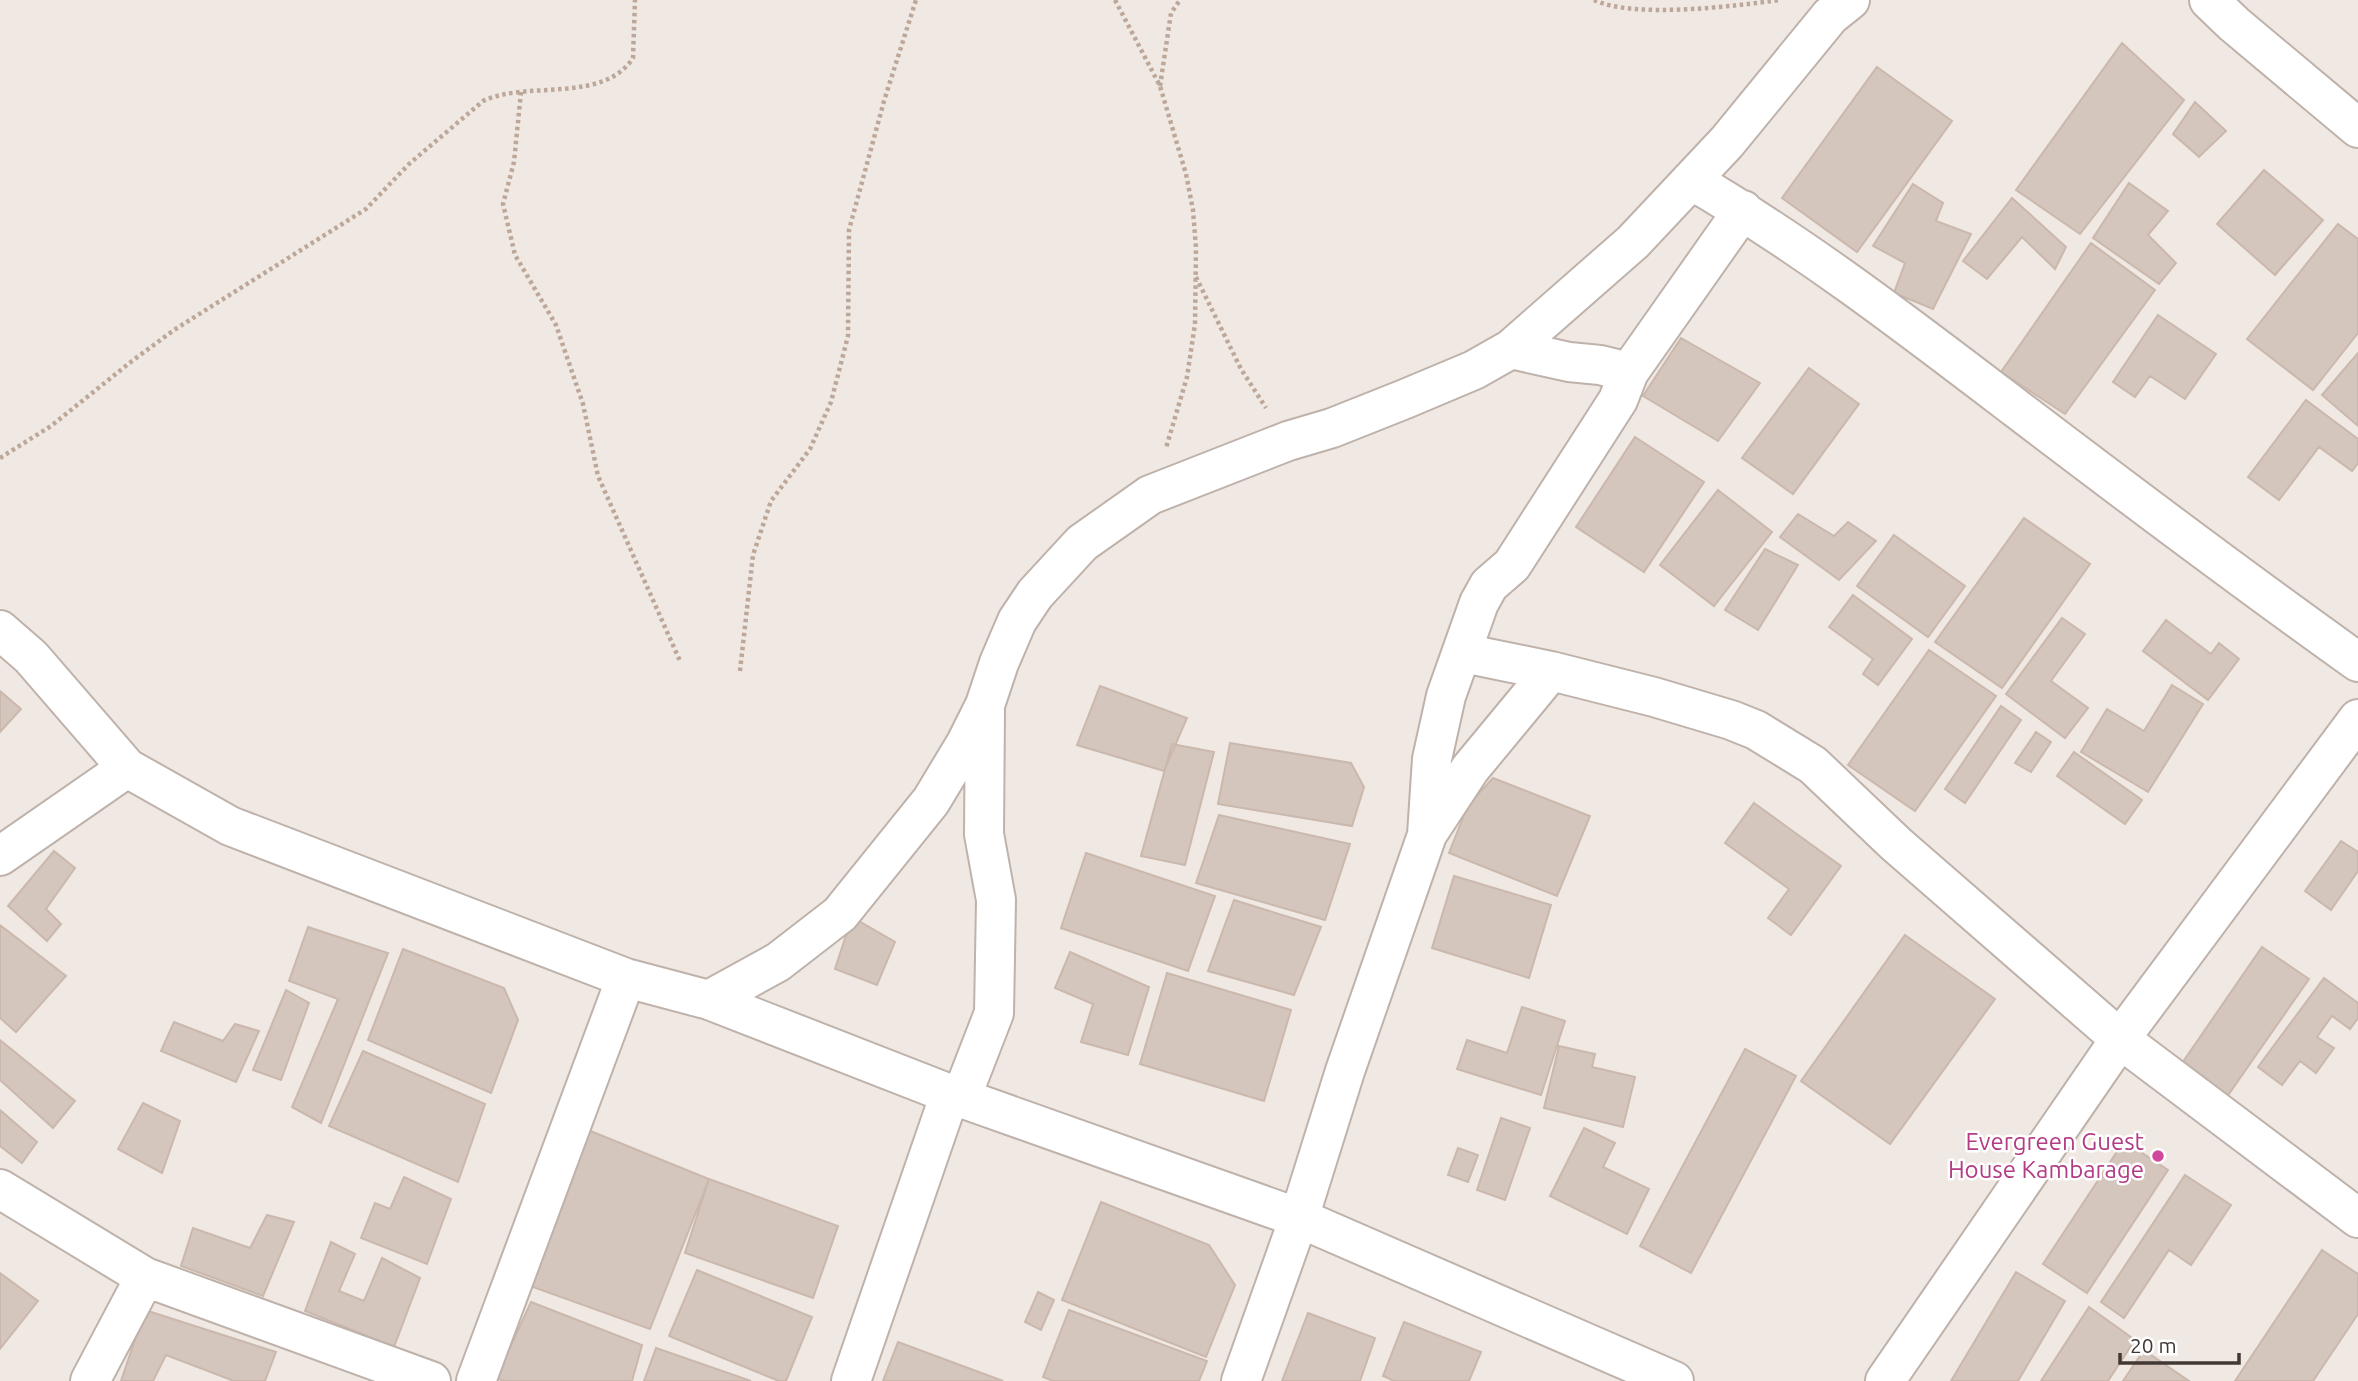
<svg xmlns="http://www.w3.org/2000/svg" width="2358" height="1381" viewBox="0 0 2358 1381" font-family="Ubuntu,sans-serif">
<rect width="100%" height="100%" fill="#f0e9e3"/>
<path fill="#d4c5bd" stroke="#cbb8ad" stroke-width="2" d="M2122,43l62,57 -104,134 -64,-44z
M1877,67l75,54 -95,131 -75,-54z
M2195,102l31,29 -27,26 -26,-23z
M2264,170l59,50 -48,55 -58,-51z
M2129,183l39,28 -20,24 28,28 -17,21 -66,-46z
M1913,184l30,19 -7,18 35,13 -38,75 -39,-16 11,-30 -32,-17z
M2012,198l54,49 -11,22 -33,-32 -35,42 -24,-18z
M2338,224l20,15v94l-45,57 -66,-51z
M2091,243l64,47 -90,124 -64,-42z
M2158,315l58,39 -31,45 -35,-23 -15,21 -22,-15z
M1681,338l79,45 -42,58 -75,-45z
M2358,353v73l-36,-31z
M1809,368l50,36 -66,90 -51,-36z
M2306,400l52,39v24l-6,8 -33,-24 -40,53 -31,-23z
M1635,437l69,45 -60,90 -68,-45z
M1718,490l54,42 -58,74 -54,-41z
M1798,514l36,22 14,-14 28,19 -37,39 -59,-43z
M2024,518l66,46 -88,124 -67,-46z
M1894,535l71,51 -37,51 -71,-51z
M1765,549l33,16 -40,65 -33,-20z
M1853,595l59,44 -34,46 -15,-11 10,-15 -44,-32z
M2062,618l23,16 -34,47 37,27 -23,30 -59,-44z
M2166,620l45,34 8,-11 20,16 -31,41 -65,-49z
M1929,650l67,46 -81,115 -67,-46z
M2172,685l31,19 -55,88 -67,-40 26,-43 37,22z
M1100,686l87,32 -23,53 -87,-26z
M0,691l21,18 -21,23z
M2001,706l20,14 -56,83 -20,-14z
M2036,732l15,10 -20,30 -16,-9z
M1230,743l121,20 13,24 -12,39 -134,-22z
M1172,744l42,8 -29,113 -44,-9z
M2074,752l68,48 -17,24 -68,-48z
M1493,778l97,38 -33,80 -108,-43 19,-48z
M1754,803l87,63 -50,69 -23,-17 21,-29 -64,-46z
M1219,815l131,29 -25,76 -129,-37z
M2341,841l17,11v19l-27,39 -26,-19z
M54,851l21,17 -29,41 15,15 -14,17 -39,-35z
M1086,853l129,43 -27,75 -127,-43z
M1454,876l97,29 -22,73 -97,-30z
M1234,900l87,27 -27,68 -86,-24z
M852,917l43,25 -18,43 -42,-16z
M0,925l66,51 -50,56 -16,-14z
M308,927l80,26 -67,170 -29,-16 46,-108 -49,-18z
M1905,935l90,64 -105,145 -89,-63z
M2262,947l47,32 -85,122 -46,-32z
M403,949l101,39 14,32 -27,73 -123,-53z
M1070,952l79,35 -21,68 -47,-13 12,-38 -38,-16z
M1167,973l124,37 -27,91 -124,-37z
M2324,978l34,25v15l-8,11 -18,-13 -15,21 17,11 -18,25 -16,-12 -18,24 -24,-18z
M286,990l23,13 -28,77 -28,-10z
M1522,1007l43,14 -24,74 -84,-26 10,-29 40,13z
M174,1022l49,19 12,-17 24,7 -23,51 -75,-31z
M0,1040l75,61 -22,27 -53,-48z
M1559,1046l36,8 -3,13 43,10 -12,50 -79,-19z
M1745,1049l51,27 -105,197 -51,-27z
M363,1051l122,53 -27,78 -129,-56z
M143,1103l37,18 -18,52 -44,-24z
M0,1110l37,32 -15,21 -22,-17z
M1501,1118l29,10 -25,72 -28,-10z
M1584,1128l31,15 -12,24 46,22 -22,45 -77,-38z
M588,1130l121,49 -59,150 -120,-43z
M2124,1141l44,29 -81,123 -44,-29z
M1458,1148l20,7 -10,27 -20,-7z
M2185,1175l46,30 -40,60 -22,-15 -45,68 -23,-16z
M404,1177l47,22 -24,65 -66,-26 14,-35 15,6z
M709,1179l129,47 -25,72 -128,-45z
M1101,1202l108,43 26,40 -29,72 -144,-57z
M267,1215l27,7 -31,74 -82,-30 12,-38 57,20z
M331,1242l24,12 -16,37 25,10 18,-43 38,20 -26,69 -89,-36z
M2322,1250l36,24v40l-45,67h-78z
M697,1270l115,47 -26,64h-7l-110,-45z
M2016,1272l49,29 -47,80h-67z
M0,1273l38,28 -38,48z
M1038,1292l16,8 -13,30 -16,-8z
M531,1302l111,43 -10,36h-128l-8,-3z
M2089,1307l46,33 -27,41h-67z
M145,1310l131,42 -11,29h-31l-68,-26 -13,26h-32z
M1069,1310l138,51 -8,20h-146l-10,-4z
M1308,1313l67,25 -15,43h-78z
M1404,1322l77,30 -12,29h-75l-11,-5z
M898,1342l105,39h-120z
M656,1348l95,33h-107z
M2144,1350l45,31h-66z"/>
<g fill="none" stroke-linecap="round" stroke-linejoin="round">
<defs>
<path id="minor" d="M2209,0l25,24 124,104
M1691,180c115,67 221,149 326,229 113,86 226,171 341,253
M1511,349l58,13 31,3 29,7
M0,630l31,27 96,111 103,58 396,152 83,22 241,94 349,124 375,163
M1463,653l88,18 103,26 77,23 25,10 57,35 83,79 224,195 238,179
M1428,833l42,-64 81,-98
M0,856l127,-88
M709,1000l69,-38 62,-48 91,-113 35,-58 19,-38 14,-42 18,-42 18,-27 47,-51 68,-48 138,-54 44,-13 73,-29 69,-29 37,-21 122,-107 94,-100 103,-126 20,-16
M961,1098l33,-85 2,-113 -12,-66 1,-124
M0,1189l145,88 286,104
M90,1381l55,-104
M476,1381l150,-403
M851,1381l99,-287
M1241,1381l58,-163 46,-147 82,-236 5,-76 14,-63 33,-93 10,-18 23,-20 106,-165 11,-28 114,-162
M1885,1381l235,-342 238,-320"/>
</defs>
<use href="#minor" stroke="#beb2aa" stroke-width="42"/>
<path stroke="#bca799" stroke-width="4.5" stroke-dasharray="3.5 3.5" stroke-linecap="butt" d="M1115,0l45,86 26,88 7,36 3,38 -1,76 -8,53 -21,71
M1594,0c40,19 140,6 186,0
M1160,86l11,-73 9,-13
M521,92l-7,70 -11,42 12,51 41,70 27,79 15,72 82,185
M1196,277l45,92 25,39
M0,458l51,-32 81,-65 42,-31 192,-121 43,-45 74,-63c44,-21 120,3 150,-43l2,-58
M740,671l13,-116 18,-54 39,-52 21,-47 17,-66 1,-106 35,-129 32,-101"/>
<use href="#minor" stroke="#fff" stroke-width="38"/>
</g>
<circle fill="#d1479c" stroke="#fff" stroke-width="2.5" cx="2158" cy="1156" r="7"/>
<g text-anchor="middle" stroke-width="5" stroke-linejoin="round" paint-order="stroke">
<g font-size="24" fill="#b23c85" stroke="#fff" text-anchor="end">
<text x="2144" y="1150">Evergreen Guest<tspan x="2144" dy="28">House Kambarage</tspan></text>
</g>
</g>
<path d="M2120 1353v10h119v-10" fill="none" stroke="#423934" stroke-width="3.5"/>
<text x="2130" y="1353" font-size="21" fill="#423934" stroke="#ffffff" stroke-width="5" paint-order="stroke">20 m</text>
</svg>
